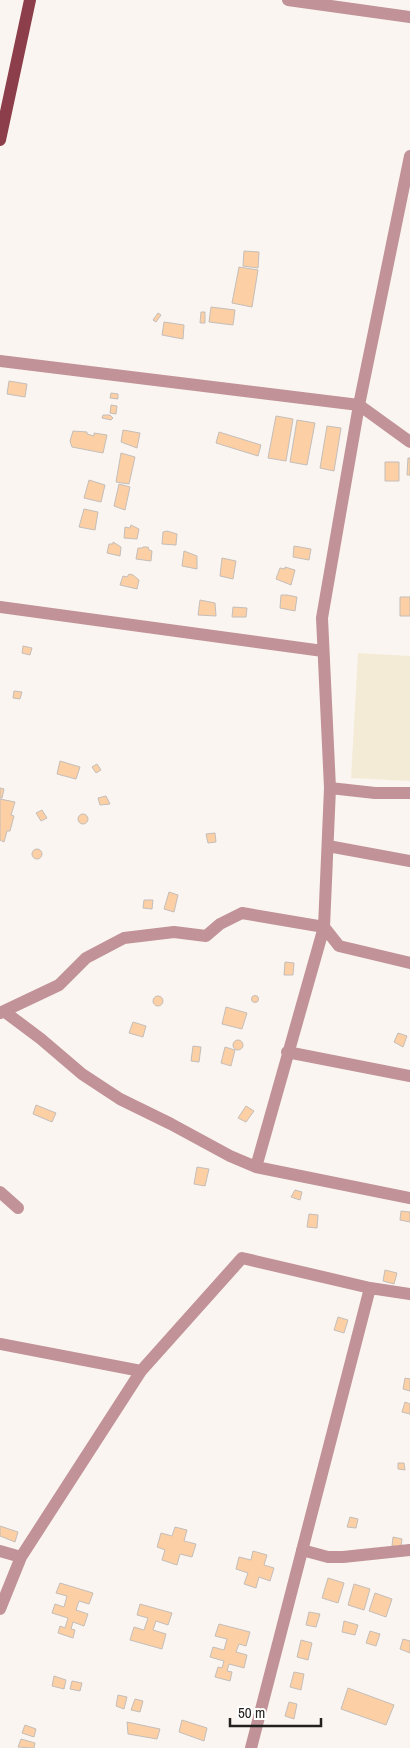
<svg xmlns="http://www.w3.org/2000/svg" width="410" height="1748" viewBox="0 0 410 1748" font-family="'Archivo Narrow',sans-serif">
<rect width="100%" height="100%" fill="#faf5f0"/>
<path fill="#f4ebd6" d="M358,653l52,3v125l-59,-3z"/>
<path fill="#fccfa4" stroke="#c4beba" d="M244,251l15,1 -1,16 -15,-2z
M239,267l19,3 -6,37 -20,-4z
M211,307l24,3 -2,15 -24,-3z
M201,312h4v11h-5z
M158,313l3,2 -5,7 -3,-2z
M164,322l20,3 -1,14 -21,-4z
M9,381l18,3 -2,13 -18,-3z
M111,393l7,1v5l-8,-1z
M111,405l6,1 -1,8 -6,-1z
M103,415h7l3,3 -2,2 -9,-2z
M276,416l17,3 -7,42 -18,-3z
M297,420l18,3 -8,42 -17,-3z
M327,426l14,2 -7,43 -14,-3z
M123,430l17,3 -3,15 -16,-6z
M73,431l14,1v2l7,2v-3l13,2 -4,18 -31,-6 -2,-6z
M219,432l42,13 -3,11 -42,-13z
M121,453l14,4 -6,27 -13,-2z
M408,458h2v17h-3z
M385,462h14v19h-14z
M89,480l16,5 -4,17 -17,-4z
M119,484l11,3 -5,23 -11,-4z
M84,509l14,3 -3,18 -16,-3z
M131,525l8,4 -2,10 -13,-1 1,-11 5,1z
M167,531l10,3 -1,11 -14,-1 1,-12z
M113,542l8,5 -1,9 -13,-3 2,-9h4z
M294,546l17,3 -2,11 -16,-3z
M143,547h5l1,3 3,1 -1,10 -15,-2 2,-11h4z
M184,551l13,5v13l-15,-3z
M222,558l14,3 -3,18 -13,-3z
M285,567l10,3 -4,15 -15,-6 4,-11 5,1z
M129,574l4,1 6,5 -2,9 -17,-4 3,-9 4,1z
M281,595h6l10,2 -2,14 -15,-3z
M400,597h10v19h-10z
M200,600l15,3 1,13 -18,-1z
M233,607l14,1 -1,9h-14z
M23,646l9,2 -2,7 -8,-2z
M14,691l8,1 -2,7 -7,-1z
M60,761l20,6 -4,12 -19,-5z
M97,764l4,6 -5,3 -4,-6z
M0,788l4,1 -2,9h-2z
M106,796l4,8 -10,1 -2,-7z
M0,799l15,3 -4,13 3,1 -4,15h-3l-3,11 -4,-2z
M42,810l5,8 -6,3 -5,-8z
M78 819a5 5 0 1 1 10 0a5 5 0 1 1-10 0Z
M215,833l1,9 -8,1 -2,-9z
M32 854a5 5 0 1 1 10 0a5 5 0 1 1-10 0Z
M169,892l9,3 -4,17 -10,-3z
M144,900h9l-1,9 -9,-1z
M285,962l9,1 -1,12h-9z
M251.5 999a3.5 3.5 0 1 1 7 0a3.5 3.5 0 1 1-7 0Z
M153 1001a5 5 0 1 1 10 0a5 5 0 1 1-10 0Z
M226,1007l21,6 -5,16 -20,-5z
M133,1022l13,4 -3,11 -14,-4z
M398,1033l9,3 -4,11 -9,-5z
M233 1045a5 5 0 1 1 10 0a5 5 0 1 1-10 0Z
M193,1046l8,1 -2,15 -8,-1z
M225,1047l10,3 -4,16 -10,-3z
M36,1105l20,8 -4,9 -19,-8z
M246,1106l8,5 -8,11 -8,-4z
M197,1167l12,2 -4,17 -11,-2z
M295,1190l7,2 -2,8 -9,-3z
M401,1211l9,1v10l-10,-2z
M309,1214l9,1 -1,13 -10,-1z
M385,1270l12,3 -3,11 -11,-3z
M338,1317l10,3 -4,13 -10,-3z
M405,1378l5,1v12l-7,-2z
M405,1402l5,2v10l-8,-2z
M398,1463h6l1,7 -7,-1z
M350,1517l8,2 -2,9 -9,-1z
M0,1526l18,6 -3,10 -15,-6z
M175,1527l12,3 -3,11 12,3 -4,13 -12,-3 -3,11 -15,-5 3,-10 -8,-3 4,-14 11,3z
M393,1537l9,2 -1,8 -9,-1z
M253,1551l14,4 -3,10 10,3 -4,13 -11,-4 -3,11 -12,-4 4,-11 -12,-4 3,-12 12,3z
M328,1578l16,5 -6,20 -16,-5z
M60,1583l33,10 -4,11 -10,-3 -3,9 12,4 -4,12 -11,-4 -2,7 4,1 -2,8 -15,-5 2,-7 5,2 3,-10 -16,-5 3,-9 9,3 3,-11 -11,-3z
M354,1584l16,5 -6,21 -16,-5z
M375,1593l17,6 -6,18 -17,-6z
M140,1604l32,9 -4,12 -12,-4 -3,9 13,4 -4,15 -32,-9 4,-13 10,3 4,-12 -11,-3z
M309,1612l11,2 -4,13 -10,-2z
M344,1621l14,4 -3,10 -13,-3z
M219,1624l31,8 -4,14 -7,-2 -3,8 11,3 -3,13 -15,-4 -2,7 5,1 -2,9 -15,-4 3,-10 4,1 2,-7 -14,-4 3,-10 11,3 3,-11 -12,-3z
M370,1631l10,3 -4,12 -10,-3z
M403,1639l7,2v12l-10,-4z
M301,1640l11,3 -4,17 -11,-3z
M294,1672l10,2 -3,16 -11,-3z
M54,1676l12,4 -2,9 -12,-3z
M72,1681l10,2 -2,8 -10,-2z
M348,1688l46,17 -8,20 -45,-16z
M118,1695l9,2 -3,12 -8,-3z
M135,1699l8,2 -3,11 -9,-2z
M289,1702l8,2 -3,15 -9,-3z
M182,1720l25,8 -3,13 -25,-9z
M127,1722l33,7 -3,10 -29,-5z
M25,1725l11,4 -2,8 -12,-4z
M21,1739l14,4 -1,5 -16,-1z"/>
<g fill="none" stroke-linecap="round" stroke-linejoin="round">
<path stroke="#c19297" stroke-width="12" d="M288,0l122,17
M0,361l359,44 51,37
M0,607l323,44
M330,788l45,5h35
M328,846l82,15
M5,1012l36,27 41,35 38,25 51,25 59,32 26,11 154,31
M0,1013l59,-28 27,-27 38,-20 50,-6 32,4 14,-12 22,-11 82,14 15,19 71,17
M287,1052l123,24
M256,1167l68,-240 6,-139 -8,-170 37,-213 51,-249
M0,1192l18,16
M0,1344l141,27
M302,1550l26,7h15l67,-7
M0,1551l21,6
M0,1609l21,-52 120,-186 101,-113 128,30 40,6
M251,1748l119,-460"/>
<path stroke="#8c3e4a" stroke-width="12" d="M0,140l30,-140"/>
</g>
<path d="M230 1718v8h91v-8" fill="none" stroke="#23211f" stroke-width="2.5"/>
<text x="238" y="1718" font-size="15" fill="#23211f" stroke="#ffffff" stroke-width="4" paint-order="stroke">50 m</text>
</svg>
